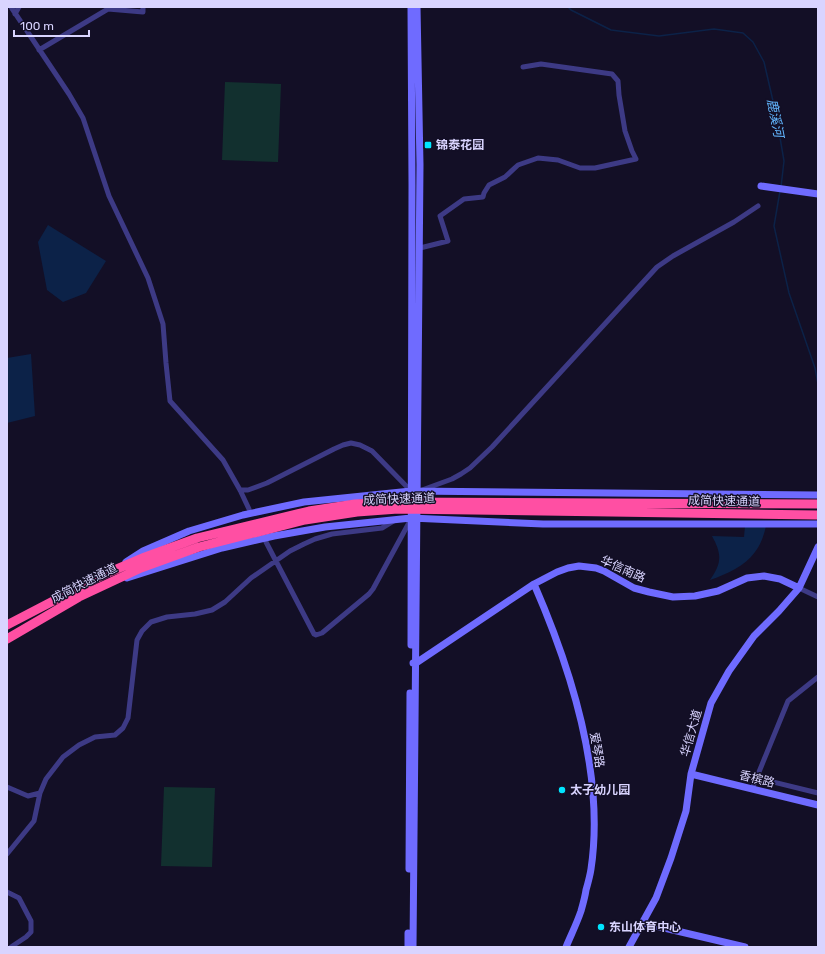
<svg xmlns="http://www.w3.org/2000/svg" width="825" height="954" viewBox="0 0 825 954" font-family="Rubik,'Noto Sans SC',sans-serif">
<rect width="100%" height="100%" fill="#130f26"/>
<path fill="#12302f" d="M225,82l56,2 -3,78 -56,-2z
M164,787l51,1 -3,79 -51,-1z"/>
<path fill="#0c2248" d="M48,225l58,36 -20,32 -23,9 -16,-12 -9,-48z
M31,354l4,62 -28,7v-65z
M745,526h21c-2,9 -5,18 -11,26 -10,14 -28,22 -45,28 12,-17 12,-26 2,-44l32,1z"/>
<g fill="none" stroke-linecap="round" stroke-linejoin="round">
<path stroke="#0c2248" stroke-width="1.5" d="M568,7l3,3 40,20 48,6 55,-7 29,4 10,9 11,20 12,52 8,47 -3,26
M780,191l-6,35 15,67 26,75 3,16"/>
<path stroke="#3d3a85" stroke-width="5" d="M11,7l58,87 14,24 26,78 39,82 15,46 3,39 4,38 53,59 17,30 9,19
M15,14l4,-7
M39,50l69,-41 35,3v-5
M420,248l28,-7 -8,-25 24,-17 19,-2 1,-4 5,-8 16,-8 13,-12 20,-7 20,2 22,8h15l41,-9 -4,-8 -7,-20 -6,-36 -1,-14 -6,-7 -71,-10 -18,3
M240,490h8l19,-7 67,-34 9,-4 8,-2 9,2 12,6 39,40
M422,490l30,-11 9,-5 9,-6 22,-21 165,-180 16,-11 61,-34 24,-16
M266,542l48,92 2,1 6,-2 47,-39 4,-5 38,-70
M799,588l19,9
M757,778l61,15
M7,787l21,9 12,-3
M752,789l36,-88 30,-24
M7,854l27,-33 6,-28 6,-14 17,-22 16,-12 16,-8 20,-2 8,-7 5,-10 9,-78 5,-9 9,-9 16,-5 28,-3 17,-4 13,-8 26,-24 39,-27 14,-7 11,-5 17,-5 50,-6 13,-8
M7,892l12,6 12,23v11l-5,5 -15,10"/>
<path stroke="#6f6bff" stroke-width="7" d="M761,186l57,8
M126,562l17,-11 46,-20 54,-16 61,-13 107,-11 407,4
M127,578l95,-30 52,-12 51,-9 86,-9 132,6h275
M534,584c37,85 71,192 57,285 -1,7 -3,14 -5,21 -1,7 -3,14 -5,21 -4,12 -10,24 -15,36
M411,645l1,-460 -1,-178
M413,663h3l118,-79 23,-12 11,-4 11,-2 17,2 8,3 30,17 15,4 24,5 22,-1 23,-5 29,-13 17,-2 16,3 19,9
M691,774l127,31
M409,869l1,-176
M643,923l102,24
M408,947v-14
M413,947l7,-782 -3,-158
M629,947l27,-49 15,-40 15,-47 5,-37 20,-71 18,-32 25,-35 25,-25 20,-23 19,-41"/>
<path stroke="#ff4fa3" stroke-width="9" d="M7,625l98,-51 40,-17 52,-19 112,-27 46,-7 38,-2 425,2
M7,639l72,-42 62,-29 58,-21 106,-27 52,-8 41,-3 420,6"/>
</g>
<g fill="#00e5ff" stroke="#130f26" stroke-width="1.5">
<rect x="424" y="141" width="8" height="8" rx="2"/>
<circle cx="562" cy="790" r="4"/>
<circle cx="601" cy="927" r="4"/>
</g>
<g text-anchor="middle" stroke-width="3" stroke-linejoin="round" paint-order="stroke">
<g font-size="12" font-weight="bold" fill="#d9d4ff" stroke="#130f26" text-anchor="start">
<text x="436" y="149">锦泰花园</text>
<text x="570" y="794">太子幼儿园</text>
<text x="609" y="931">东山体育中心</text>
</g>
<g font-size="12" fill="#d9d4ff" stroke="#130f26">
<text transform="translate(399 499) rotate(-2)" y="4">成简快速通道</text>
<text transform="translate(724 501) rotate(1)" y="4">成简快速通道</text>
<text transform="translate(623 569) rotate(24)" y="4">华信南路</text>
<text transform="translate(84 583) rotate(-27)" y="4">成简快速通道</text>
<text transform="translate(691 733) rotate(-74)" y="4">华信大道</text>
<text transform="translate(597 750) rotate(80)" y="4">爱琴路</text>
<text transform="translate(757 779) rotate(14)" y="4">香槟路</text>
</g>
<g font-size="13" font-style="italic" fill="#62b6ff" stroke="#130f26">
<text transform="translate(776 118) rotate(79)" y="5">鹿溪河</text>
</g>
</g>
<rect width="825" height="954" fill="none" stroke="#d9d4ff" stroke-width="16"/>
<path d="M14 30v6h75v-6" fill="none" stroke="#d9d4ff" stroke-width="2"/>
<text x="20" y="30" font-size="12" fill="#d9d4ff" stroke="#130f26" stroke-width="3" paint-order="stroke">100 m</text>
</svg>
